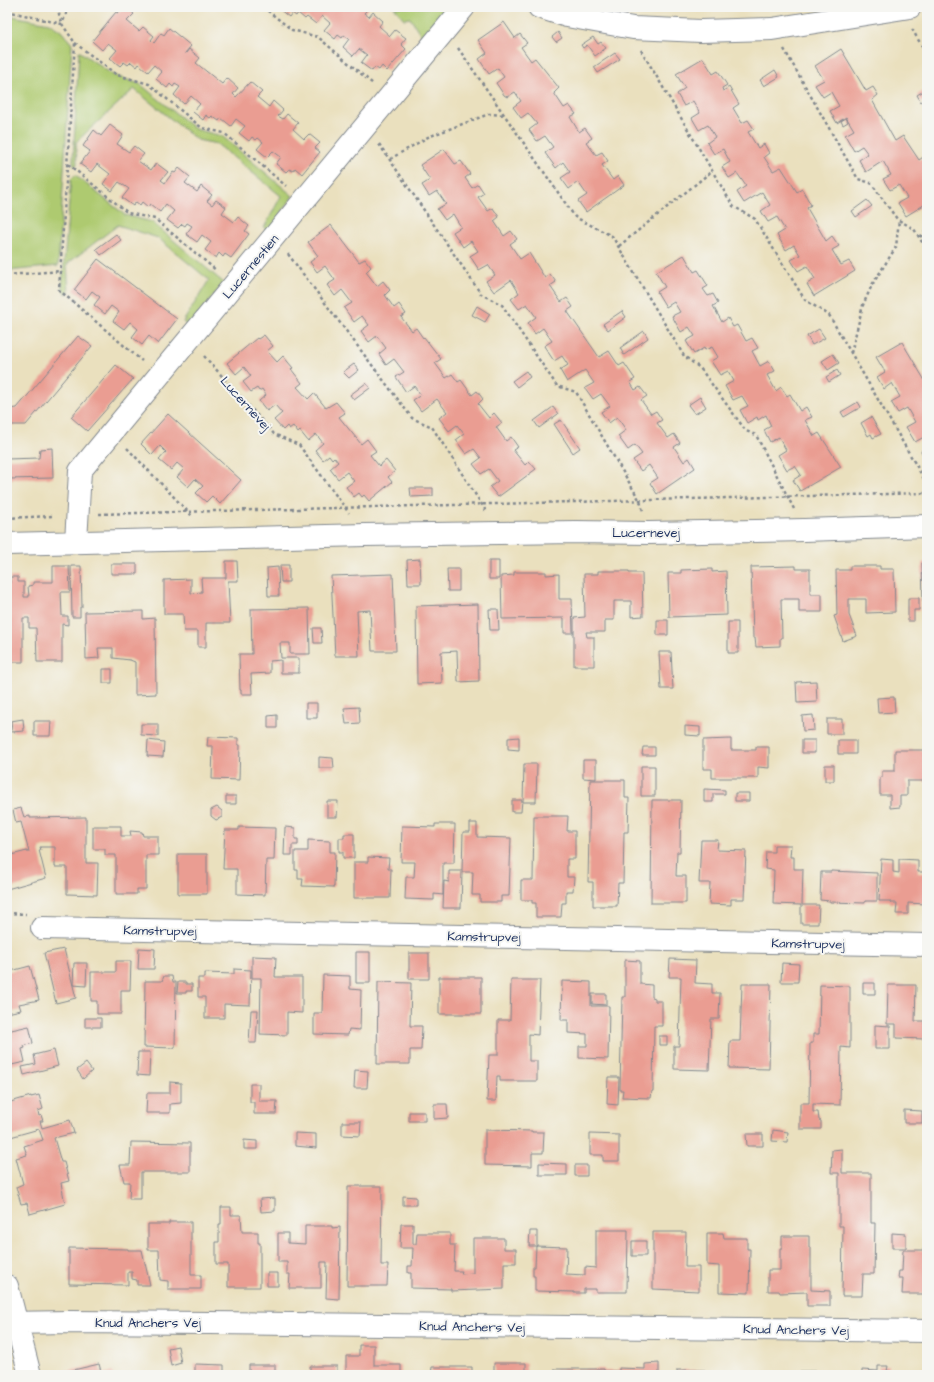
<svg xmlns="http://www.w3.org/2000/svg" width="934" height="1382" viewBox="0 0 934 1382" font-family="'Architects Daughter',sans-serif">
<rect width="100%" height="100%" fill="#f6f6f2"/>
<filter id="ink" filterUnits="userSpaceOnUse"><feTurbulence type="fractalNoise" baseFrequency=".025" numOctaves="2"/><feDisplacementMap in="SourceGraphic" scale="8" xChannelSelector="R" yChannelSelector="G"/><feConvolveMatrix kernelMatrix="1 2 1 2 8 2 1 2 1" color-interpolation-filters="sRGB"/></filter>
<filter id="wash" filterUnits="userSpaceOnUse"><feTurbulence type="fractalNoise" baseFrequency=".012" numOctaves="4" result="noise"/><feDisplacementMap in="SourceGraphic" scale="16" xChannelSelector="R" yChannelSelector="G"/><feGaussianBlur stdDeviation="0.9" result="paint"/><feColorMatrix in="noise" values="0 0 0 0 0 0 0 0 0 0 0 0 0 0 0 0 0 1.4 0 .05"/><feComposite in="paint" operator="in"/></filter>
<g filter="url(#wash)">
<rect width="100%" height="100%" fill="#eae0be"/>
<path fill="#aeca70" stroke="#647c67" d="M394,7h58l-27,34 -15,-23 -6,1z
M7,15l42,8 12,8 11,13 -14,222 -51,5z
M79,51l34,24 27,9 55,45 27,7 71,60 -24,36 -5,-4 17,-32 -64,-52 -20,-4 -63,-51 -58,53 1,23 -3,1 -1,-5z
M75,175l50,40 27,7 72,61 -35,44 -6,-5 26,-42 -51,-42 -40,-13 -51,39 2,28 -3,2 -4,-7 9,-108z"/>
<g id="blocks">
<path fill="#ea9d92" d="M123,7h3l8,7 -7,7 12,10 4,-4 11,9 -3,4 3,3 7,-10 3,2 5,-7 22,18 -6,7h1l3,-4 11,9 -4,5 26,21 5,-6 11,10 -5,6 3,3 14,-15 12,10 -5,5 12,10 4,-6 10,9 -5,6 5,3 4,-5 11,9 -5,6 11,10 5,-5 11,9 -5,5 5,4 -18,22 -7,-6 -2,3 -4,-2 -3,3 -10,-8 5,-7 -8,-6 -6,6 -10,-8 6,-7 -5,-4 -2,2 -4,-3 -3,4 -10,-8 6,-7 -9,-7 -5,7 -10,-8 -2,3 -7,-5 -2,2 -4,-3 -3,5 -10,-8 7,-8 -9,-8 -7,8 -10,-9 6,-8 -5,-3 -2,3 -3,-3 -3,4 -11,-9 6,-7 -8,-7 -6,7 -9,-8 -2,3 -6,-5 -3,3 -4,-3 -4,4 -10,-8 7,-8 -9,-7 -6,7 -10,-9 24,-29 2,1z
M280,7h90l-6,6 5,4 4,-5 10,9 -4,5 11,10 5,-6 11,8 -5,6 5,5 -19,22 -5,-5 -3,4 -4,-3 -3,4 -11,-8 6,-8 -8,-6 -6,7 -10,-9 6,-8 -5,-4 -2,3 -4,-3 -3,4 -11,-9 6,-7 -8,-7 -6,8 -9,-7 -2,2 -7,-6 -2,3 -4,-3 -3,4 -10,-8z
M504,22l11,16 5,-4 7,9 -6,4 10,14 4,-3 24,30 -5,5 10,15 5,-3 7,9 -6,3 9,15 6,-4 7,10 -6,4 10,13 6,-3 6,9 -6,4 11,15 5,-4 6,9 -38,27 -8,-11 9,-6 -9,-13 -9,7 -8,-11 9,-6 -7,-10 -7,6 -11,-15 8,-6 -8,-11 -8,5 -8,-11 8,-6 -9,-11 -7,5 -8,-11 8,-6 -6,-9 -8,5 -3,-2 -8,-12 8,-6 -6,-9 -9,6 -10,-15 8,-6 -9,-13z
M558,32l4,6 -6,4 -4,-5z
M593,37l5,7 3,-2 5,6 -11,8 -8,-11 -4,3 -2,-3z
M841,49l25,42 7,-4 5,8 -6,5 23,41 8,-5 16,24 7,-5 1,1v11l-2,2 2,3v31l-21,13 -8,-13 9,-5 -8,-13 -9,5 -7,-11 8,-4 -8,-14 -17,11 -7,-12 9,-6 -6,-8 -8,5 -9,-16 9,-5 -8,-13 -9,6 -7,-12 9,-5 -8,-14 -8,5 -8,-12 9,-5 -9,-14z
M615,53l5,6 -22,14 -4,-6z
M703,58l10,16 5,-3 9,14 -5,3 1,3 6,-4 10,17 -6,4 9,15 6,-3 6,9 -6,3 10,16 6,-4 5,9 -5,4 9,14 8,-4 16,25 5,-3 9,16 -4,3 19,33 6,-5 7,10 -7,4 9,15 8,-4 6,10 -41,25 -7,-12 8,-5 -8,-13 -9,5 -7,-11 9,-5 -6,-10 -8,5 -9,-15 8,-5 -8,-13 -9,5 -7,-11 9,-6 -8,-13 -18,11 -7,-11 9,-6 -9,-13 -8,5 -7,-11 8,-5 -7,-13 -9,5 -7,-11 8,-6 -7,-12 -9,5 -7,-12 8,-5 -7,-12 -9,5 -7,-12 8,-6 -9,-14z
M775,70l4,7 -15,9 -4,-6z
M927,89v9l-6,4 -4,-7z
M846,118l2,4 -5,3 -2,-4z
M110,125l13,10 -6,9 12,8 5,-6 10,8 -6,7 13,9 5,-7 12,9 -7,8 4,3 8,-11 2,1 4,-5 11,9 -5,6 12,9 4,-6 11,9 -5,6 5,4 4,-5 10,7 -4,6 12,9 4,-5 11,9 -4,5 4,3 -18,24 -6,-4 -2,3 -4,-4 -3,5 -11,-8 6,-8 -9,-7 -5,7 -11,-8 6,-8 -5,-3 -2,3 -3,-2 -4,4 -11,-8 7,-9 -8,-7 -6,8 -10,-8 -2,3 -6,-5 -2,3 -4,-3 -3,4 -11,-8 7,-9 -10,-7 -7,9 -9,-7 7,-10 -13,-10 -6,8 -11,-8 10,-13 -7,-5 11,-16 7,6z
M444,149l11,15 6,-3 9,13 -5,4 7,10 6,-4 6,9 -6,4 10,14 5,-3 6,9 -5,4 10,15 7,-5 6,8 -7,5 10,15 9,-6 16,25 5,-4 6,8 -6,4 11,16 6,-4 6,9 -6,4 32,46 10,-6 10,15 5,-3 11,16 -5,3 5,8 5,-3 7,9 -6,4 10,14 5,-3 6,9 -5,3 11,15 6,-4 6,9 -6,4 10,15 5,-4 6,10 -38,26 -7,-11 8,-5 -9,-13 -8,6 -8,-11 9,-6 -7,-9 -7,5 -10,-14 8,-6 -9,-13 -8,6 -8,-11 9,-6 -9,-12 -8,5 -8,-11 9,-5 -9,-13 -18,12 -7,-12 8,-5 -6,-9 -8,5 -10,-15 8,-5 -9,-13 -8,6 -7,-11 8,-6 -9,-13 -8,5 -8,-10 8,-6 -8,-13 -17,12 -8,-11 9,-6 -7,-10 -9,5 -9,-14 8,-5 -7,-10 -8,6 -10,-15 8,-5 -8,-13 -8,6 -8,-11 9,-5 -9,-13 -8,5 -7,-11 8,-5 -10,-15z
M867,200l5,6 -16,11 -4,-6z
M331,225l28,37 6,-3 6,8 -5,5 11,14 6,-5 7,9 -5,5 9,13 5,-4 7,10 -5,3 11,14 4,-3 7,10 1,-1 17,22 -6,4 11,15 6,-4 6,8 3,-2 11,15 5,-4 6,8 -5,5 11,14 5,-5 8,10 -6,4 10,14 5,-4 7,10 -5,3 12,15 4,-4 7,8 -38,28 -8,-10 8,-6 -9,-12 -8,5 -8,-10 8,-6 -7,-9 -8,5 -10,-14 8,-6 -7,-9 -8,6 -10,-13 8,-6 -10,-13 -16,12 -8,-11 8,-5 -7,-9 -8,6 -10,-15 8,-5 -10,-13 -8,6 -7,-11 7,-6 -9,-12 -8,6 -8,-11 8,-6 -7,-9 -8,6 -10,-14 8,-5 -10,-13 -7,6 -8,-11 8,-5 -10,-14 -8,6 -7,-10 8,-6 -10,-14z
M116,234l5,6 -20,15 -5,-6z
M684,255l10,17 4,-2 10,16 -5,3 5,7 5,-2 5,9 -5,3 9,16 6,-4 5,9 4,-2 9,16 6,-3 6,10 -6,3 8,15 9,-5 6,10 -8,4 9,16 5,-4 6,9 3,-2 10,17 6,-4 6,10 -7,3 9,16 5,-3 22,34 -41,24 -7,-11 8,-5 -6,-9 -8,4 -9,-15 8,-5 -7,-13 -9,5 -6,-12 7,-4 -5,-11 -8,5 -1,-3 -10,6 -7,-13 8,-4 -6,-10 -9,4 -8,-14 9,-5 -6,-10 -8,4 -9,-14 7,-4 -6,-10 -7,3 -1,-2 -10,6 -8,-13 9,-5 -6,-9 -8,5 -9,-16 8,-4 -6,-10 -8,5 -9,-15 8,-5 -9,-15z
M98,259l79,60 -19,25 -9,-8 -7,9 -10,-8 6,-8 -8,-7 -6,7 -11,-8 6,-9 -8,-6 -6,8 -11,-9 6,-8 -8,-6 -6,8 -12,-9z
M477,306l13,8 -5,8 -13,-7z
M622,311l4,6 -18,13 -5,-6z
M819,329l6,9 -13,7 -5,-9z
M644,331l4,7 -24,17 -4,-7z
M264,335l9,11 -6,5 10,11 6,-6 10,12 -2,1 11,14 -5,4 11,12 6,-6 12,15 10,-6 9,11 -6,4 22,27 6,-5 9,12 -6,4 9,11 7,-6 9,11 -7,6 4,5 -23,19 -5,-6 -2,2 -3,-4 -5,4 -8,-10 8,-6 -7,-9 -9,7 -8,-10 8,-7 -4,-5 -2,2 -3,-4 -6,5 -8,-10 8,-7 -7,-9 -8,7 -8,-10 -2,2 -5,-7 -4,3 -2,-3 -4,4 -9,-10 8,-7 -7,-8 -8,6 -8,-10 7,-6 -4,-6 -3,2 -2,-3 -6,4 -8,-10 8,-6 -7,-9 -8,7 -9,-11 30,-25 1,1z
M78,336l14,10 -66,79h-19v-16l10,-1z
M902,342l25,42v58l-3,-5 -9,5 -9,-15 9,-5 -8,-14 -9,5 -7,-11 9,-5 -8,-14 -8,6 -7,-12 8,-5 -9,-15z
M833,354l6,9 -11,7 -6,-9z
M354,364l5,6 -10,8 -6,-6z
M116,365l17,14 -46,52 -16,-14z
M837,370l3,5 -11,7 -3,-5z
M526,371l4,6 -13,10 -5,-6z
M366,383l4,5 -16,12 -4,-5z
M700,397l6,10 -11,7 -7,-9z
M858,402l3,5 -17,10 -3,-5z
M553,407l5,7 -19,14 -5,-7z
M168,414l73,66 -21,24 -8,-8 -6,6 -10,-9 7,-7 -8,-7 -7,8 -11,-10 7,-8 -7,-6 -6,7 -12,-10 7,-8 -6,-6 -8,9 -11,-11z
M871,417l10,17 -8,4 -2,-4 -3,2 -7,-13z
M561,420l19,28 -7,5 -19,-29z
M52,448l1,30 -46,1v-20l32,-1 1,-9z
M927,448v14l-6,-11z
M410,488h23v8l-22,1z
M420,559l1,25h-13l-1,-24z
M226,561h11l1,20h-10l2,42h-24v24h-8v-16h-14l-1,-17h-19v-34l27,-1v14l11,-1 -1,-14h25z
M489,561h10v18h-10z
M927,562v39h-4l-1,-38z
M111,564h26v10h-26z
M280,565h9v17h-8z
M53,566h16l1,26h-9l1,24h6v9l-6,-1v38h-25l-1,-34h-7v-10h-6v44h-16v-79h3v-6h8v5h6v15h5l-1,-11 5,-1v-3h20z
M71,566h10l1,41h-2v10h-8z
M796,566v3h14v25h12v18h-23v-13h-18l1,39h-2v8l-24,1 -1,-9h-2l-2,-71z
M850,566h30v3h14l1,43 -29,1v-14h-17v16l8,21 -14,5 -9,-25 3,-1 -1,-45h14z
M278,567l1,29h-11l-1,-28z
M447,569h12v22h-11z
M712,569v3l14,-1 1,44 -58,2 -1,-44h13v-3z
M598,571h31v2h13l1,43 -12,1v-16h-17v19h-9v12h-19l1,5h7v29h-20v-48l11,-1 -1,-43h14z
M514,572h32v3l13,-1v25h13l1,34h-9v-15l-62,1 -1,-43 13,-1z
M393,574l3,77h-24l-2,-41 -13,1 2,45h-24l-4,-80z
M908,598h11v12h-5v11h-6z
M478,604l1,77 -21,1 -1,-31 -16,1 1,31 -25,1 -1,-78z
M309,608l1,46h-20v-11h-10l1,15h18v15h-18v-13l-11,1v12l-19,1 1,20h-11v-4h-1l-1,-36h13l-1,-45z
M489,609h9l1,21h-9z
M143,611v8l12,-1 1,76 -21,1v-33l-5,-2 -17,-2v-10h-15l1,10 -13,1 -1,-47z
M657,620h11v15h-11z
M728,622h10v31h-10z
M313,628h8l1,15h-8z
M659,652h12l2,37h-12z
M103,669h9v14h-9z
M816,681l1,21 -20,1 -1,-21z
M894,697l1,15 -17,1 -1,-15z
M306,703h11v15h-11z
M359,707l1,16 -14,1 -2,-16z
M277,715v13h-9v-12z
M813,715l1,15 -11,1 -1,-15z
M23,719l1,12 -12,1 -1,-11z
M827,719h15v15h-15z
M34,721h17l-1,15h-16z
M141,724h17v12l-17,-1z
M685,726l15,1v9l-15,-1z
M208,737l30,1v7h2l-1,35 -27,-1 1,-33h-6z
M519,737v13l-11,-1v-11z
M731,739v11h25v-3h13v21l-11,-1v11h-46v-9h-9v-29z
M148,740l16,2 -1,15 -16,-1z
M802,740h13v13h-13z
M838,740h18v14h-18z
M643,747h12v8h-13z
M895,750h32v31h-20v15h-7v11l-10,1v-13h-10v-18h2v-6h13z
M319,757l14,1 1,10h-15z
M583,760h13v19l-13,-1z
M524,764h13l-1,38h-13z
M825,765h9v16h-9z
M641,766h14v30h-14z
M590,780h35v18h4l-1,34h-4l-1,51h-5l-1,23h-24v-24h-5z
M704,789l21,1v4h-12v8h-9z
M735,793h14v8h-14z
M226,796h10v8h-10z
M512,800h10l-1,12h-9z
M652,800h29l-1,52h-3l-1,24h10v27h-35z
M327,801h11l-1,16h-10z
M217,807l5,4v6l-6,3 -5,-4v-6z
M21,808l3,9 6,-1v2l56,-1v46h12l-1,32 -30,-1v-27h-12v-20h-15l1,3h-2l7,28 -39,11v-33l20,-5v1h2l-8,-30 -5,1 -3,-13z
M534,816h34l-1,15h8v28h-8v18h7l-1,14h-7v12h-4l-1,14h-25v-14h-4v-3h-11v-20h12z
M470,823h7v14l34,1 -2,58h-8v6h-21v-7h-8l1,-23h-11l-1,36h-18l1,-27 5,1v-11h13l1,-39h7z
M435,824h20l-1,39h-11v32l-9,-1v6l-29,-1 1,-22h8l1,-15h-14l1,-36 33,1z
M93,826h28v10h10l-1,-5 12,1 1,4h15v19h-12v34h-9v5h-21v-39h-11v-6h-12z
M239,827l36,1 -1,32h-8l-1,35 -28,-1v-25h-14l2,-39h14z
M285,827l10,1v11h3v6h-6v10h-8z
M344,834h10v24h-11v-6h-4v-14h5z
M308,840l22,1v11h5l-1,35 -32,-1 1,-7h-5v-9h-3v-19h13z
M701,840h17l-1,10 29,1 -2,48h-13v6l-22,-1 1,-21h-11z
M774,845h17l-1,12h4v12h9l-1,36h17l-1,19h-17v-19l-28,-1 1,-34 -9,-1 1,-17h8z
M178,854h29v40h-29z
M368,857l21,1 -1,11h3l-1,29h-36v-36h14z
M881,859l12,1v12l6,1v-14l19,1v12h8l1,22h-1l-1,10 -17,-1v11h-12l1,-11h-7v-2h-11z
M831,871l46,2v28h-12v2l-35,-1v-1l-10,-1 1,-28h10z
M139,948l16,1 -1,20h-16z
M64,949l12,49 -20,5 -12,-50z
M356,952h14v31h-14z
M409,953h20v26h-20z
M252,956l24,1 -1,20h27v36l-15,-1v23l-27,-1 1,-56h-9z
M670,959l26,1 -1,23 17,1v9h8l-1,26h-8l-2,51 -35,-1v-23h5l2,-69h-12z
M625,960l15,1v23l12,1v12l3,1v3h7v25h-8l-1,65h-1l-1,7 -29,-1 1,-7h-3l2,-93h3z
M116,961h15l-1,29h-9v24h-24v-13h-6v-29h25z
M74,963h13l-1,23 -13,-1z
M782,963l17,1 -1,18h-17z
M30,966l9,34 -20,4 2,6 -14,3v-41z
M234,969l17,1 -1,35 -26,-1v14h-19v-21h-7v-19h7v-5l29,1z
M323,975l27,1v13l11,1 -1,40 -11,-1 -1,6 -34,-1v-21h8z
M164,976h8l1,6h3l-1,66 -31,-1 1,-66h17z
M439,977h42v37h-42z
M511,980h29l-2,55 -9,-1v27h8v20h-37v-5h-3l-1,25h-9l2,-46h9v-35h12z
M562,981l29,1v24h18l-1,53 -29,-1v-12h8v-12l-19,-1v-13h-7z
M178,982h8v2h6v7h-6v2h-9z
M378,982l33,1 -1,43h12l-1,24h-11v14h-33z
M863,983h12v11h-12z
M742,984h29l-2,85 -40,-1 1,-27h10z
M820,985l30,1v62l-9,-1 -1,58 -27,-1v8h5l1,8 2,1v8h-21v-26h9l1,-60h3v-9h6z
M888,985h28l-1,36h10v18l-29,-1v-14h-9z
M592,994h14v11l-14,-1z
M251,1010h7l-2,33h-7z
M85,1018h16v9h-16z
M875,1025l15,1v23h-15z
M29,1026l4,17 -9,3 1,2 -3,1 3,13 -18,4v-35z
M659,1036h8v9h-8z
M54,1050l4,16 -34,9 -2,-8 14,-3 -2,-9z
M138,1052h12l-1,24 -12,-1z
M86,1063l6,8 -9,8 -6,-9z
M355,1070l13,1 -1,17h-13z
M608,1077h11l-1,28 -11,-1z
M170,1082l11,1v20l-11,1v9h-24l1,-20h23z
M250,1084h9v17h18l-1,13h-22v-12h-4z
M39,1095l4,14 -5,2 1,5 2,-1 2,6h-3l2,7 28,-8 4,13 -20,5 7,24h3l5,19 -8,2 4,21 -35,10 -3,-11 -6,1 -5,-17 7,-3 -7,-26 11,-3 -3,-9 19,-6 -4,-11 -32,9v-35l24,-7v1z
M434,1104h13l1,14 -14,1z
M904,1110l18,1v12h-18z
M409,1112h16v9h-16z
M342,1122h19l-1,14 -18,-1z
M485,1130l47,1v1h12l-1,21h-11v13l-47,-1z
M773,1130l15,2 -1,10 -15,-1z
M295,1133l21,1v14l-21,-2z
M590,1134l29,1v26h-16v-6h-13z
M746,1134h17v12h-16z
M244,1140l13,1v8h-13z
M131,1142l59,1v29h-49v27h-12l1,-17h-6l-4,-17h10z
M842,1149v24h29v50h4l-1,51h-11l-1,22h-20l1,-70h-4v-53h-8l1,-23z
M539,1163l28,1v11h-28z
M575,1165h12v11h-12z
M348,1186h34l-1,79h7l-1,21h-40z
M403,1196l13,1v8h-13z
M275,1198v13l-14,1 -1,-13z
M221,1207h10v8h10l1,17h16v11h2v44h-32v-23h-12v-22h3v-18h2z
M169,1222h22v53h10v14h-33v-8l-8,-1 -1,-30h-11v-26h21z
M401,1224h12v20h3l1,-11h33v12h5l-1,26h8l-1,3 12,-1v-35h31v11h12v14h-12v26l-53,2v-2l-40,-1v-15h-3v-7h4l1,-18h-13z
M305,1226h27v2l8,-1 -1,72 -13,-1 1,-36h-6v26h-32l1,-14h-3v-12h-9v-29h10v10l17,1z
M596,1230h32l-1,62h-31v-3h-12v4h-10v-1l-39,-1v-15h-2v-9h2l1,-21 31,1 -1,27 19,1v-8l11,1z
M530,1231h7v15h-8z
M653,1232h33l-1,35h14v24l-46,-2z
M707,1233h16l1,5h23v11h3l-1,44 -30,-1v-26l-12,-1z
M892,1233l14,1v14h-14z
M782,1236h27v12h2v42l19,1v15h-23v-14l-27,1 -1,-2h-11v-21h12v-22h2z
M632,1241h14v15h-14z
M69,1248l59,1v1h14l8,35h-13v-5l-5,-1v-7h-4v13l-59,-1z
M903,1250h24v44h-25l1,-16h-5l1,-7h3z
M267,1273h11v13h-11z
M359,1345h15v20h27v10h-55v-19h13z
M178,1346l3,17 -10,3 -3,-18z
M494,1363h32v12h-32z
M659,1363v12h-104v-6h49v2h15v-3l26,1v-5z
M99,1364l3,11h-36l-1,-3z
M195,1364l29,1v10h-29z
M249,1365h26v10h-26z
M310,1366h27v9h-27z
M878,1366h10l-1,5h3v4h-28v-5l16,1z
M432,1367h40v8h-41z
M677,1370h28v5h-28z
M800,1371h27v4h-27z
M112,1372l1,3h-11v-1z"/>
</g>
</g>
<g filter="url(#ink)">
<use href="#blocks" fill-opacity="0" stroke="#82888e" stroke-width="1"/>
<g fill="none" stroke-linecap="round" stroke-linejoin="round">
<defs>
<path id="minor" d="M539,7l28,9 66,12 68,3 71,-2 138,-22
M76,542l4,-71 384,-464
M7,544l358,-9 211,-3 73,1 155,-3 123,-4
M42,928l885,17
M7,1286l23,89
M7,1323l62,-1 140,1 718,8"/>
</defs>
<use href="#minor" stroke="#82888e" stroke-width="24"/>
<path stroke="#82888e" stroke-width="2.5" stroke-dasharray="3 3" stroke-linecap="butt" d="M57,7l5,17
M69,7l-7,17 13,19 -16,247 83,71
M263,7l29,23 26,7 55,47
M7,11l55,13
M912,29l15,26
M75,43l42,32 32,9 53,44 22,5 62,53
M458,48l117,169 37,19 72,120 16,12 46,63 10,4 38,74
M784,49l74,130 13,4 26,36 17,10 13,21
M641,50l92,156 22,13 50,81 24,15 98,169
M379,144l102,150 21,11 55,81 19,6 64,109 3,10
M390,159l38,-22 61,-23 16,1
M68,164l60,49 27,6 62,52
M920,237l7,-7
M619,246l93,-75
M288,254l124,164 20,9 54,84
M7,275l54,-4
M851,353l12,-48 9,-20 24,-38 3,-27
M204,356l70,78 25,11 50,68
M127,448l66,69
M99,514l828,-21
M7,518l47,-2
M7,913l19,1"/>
<use href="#minor" stroke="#fff" stroke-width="22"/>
</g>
</g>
<g text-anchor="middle" stroke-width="4" stroke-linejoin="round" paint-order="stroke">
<g font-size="13" fill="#1b2f5e" stroke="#f6f6f2">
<text transform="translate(250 266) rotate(-50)" y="5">Lucernestien</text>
<text transform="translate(246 403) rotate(48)" y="5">Lucernevej</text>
<text x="646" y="537">Lucernevej</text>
<text transform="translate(160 930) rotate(1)" y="5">Kamstrupvej</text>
<text transform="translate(484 936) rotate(1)" y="5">Kamstrupvej</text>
<text transform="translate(808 943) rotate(1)" y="5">Kamstrupvej</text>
<text x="148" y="1327">Knud Anchers Vej</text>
<text transform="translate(472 1326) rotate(1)" y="5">Knud Anchers Vej</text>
<text transform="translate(796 1329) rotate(1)" y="5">Knud Anchers Vej</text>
</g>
</g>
<rect width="934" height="1382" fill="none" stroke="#f6f6f2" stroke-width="24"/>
</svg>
